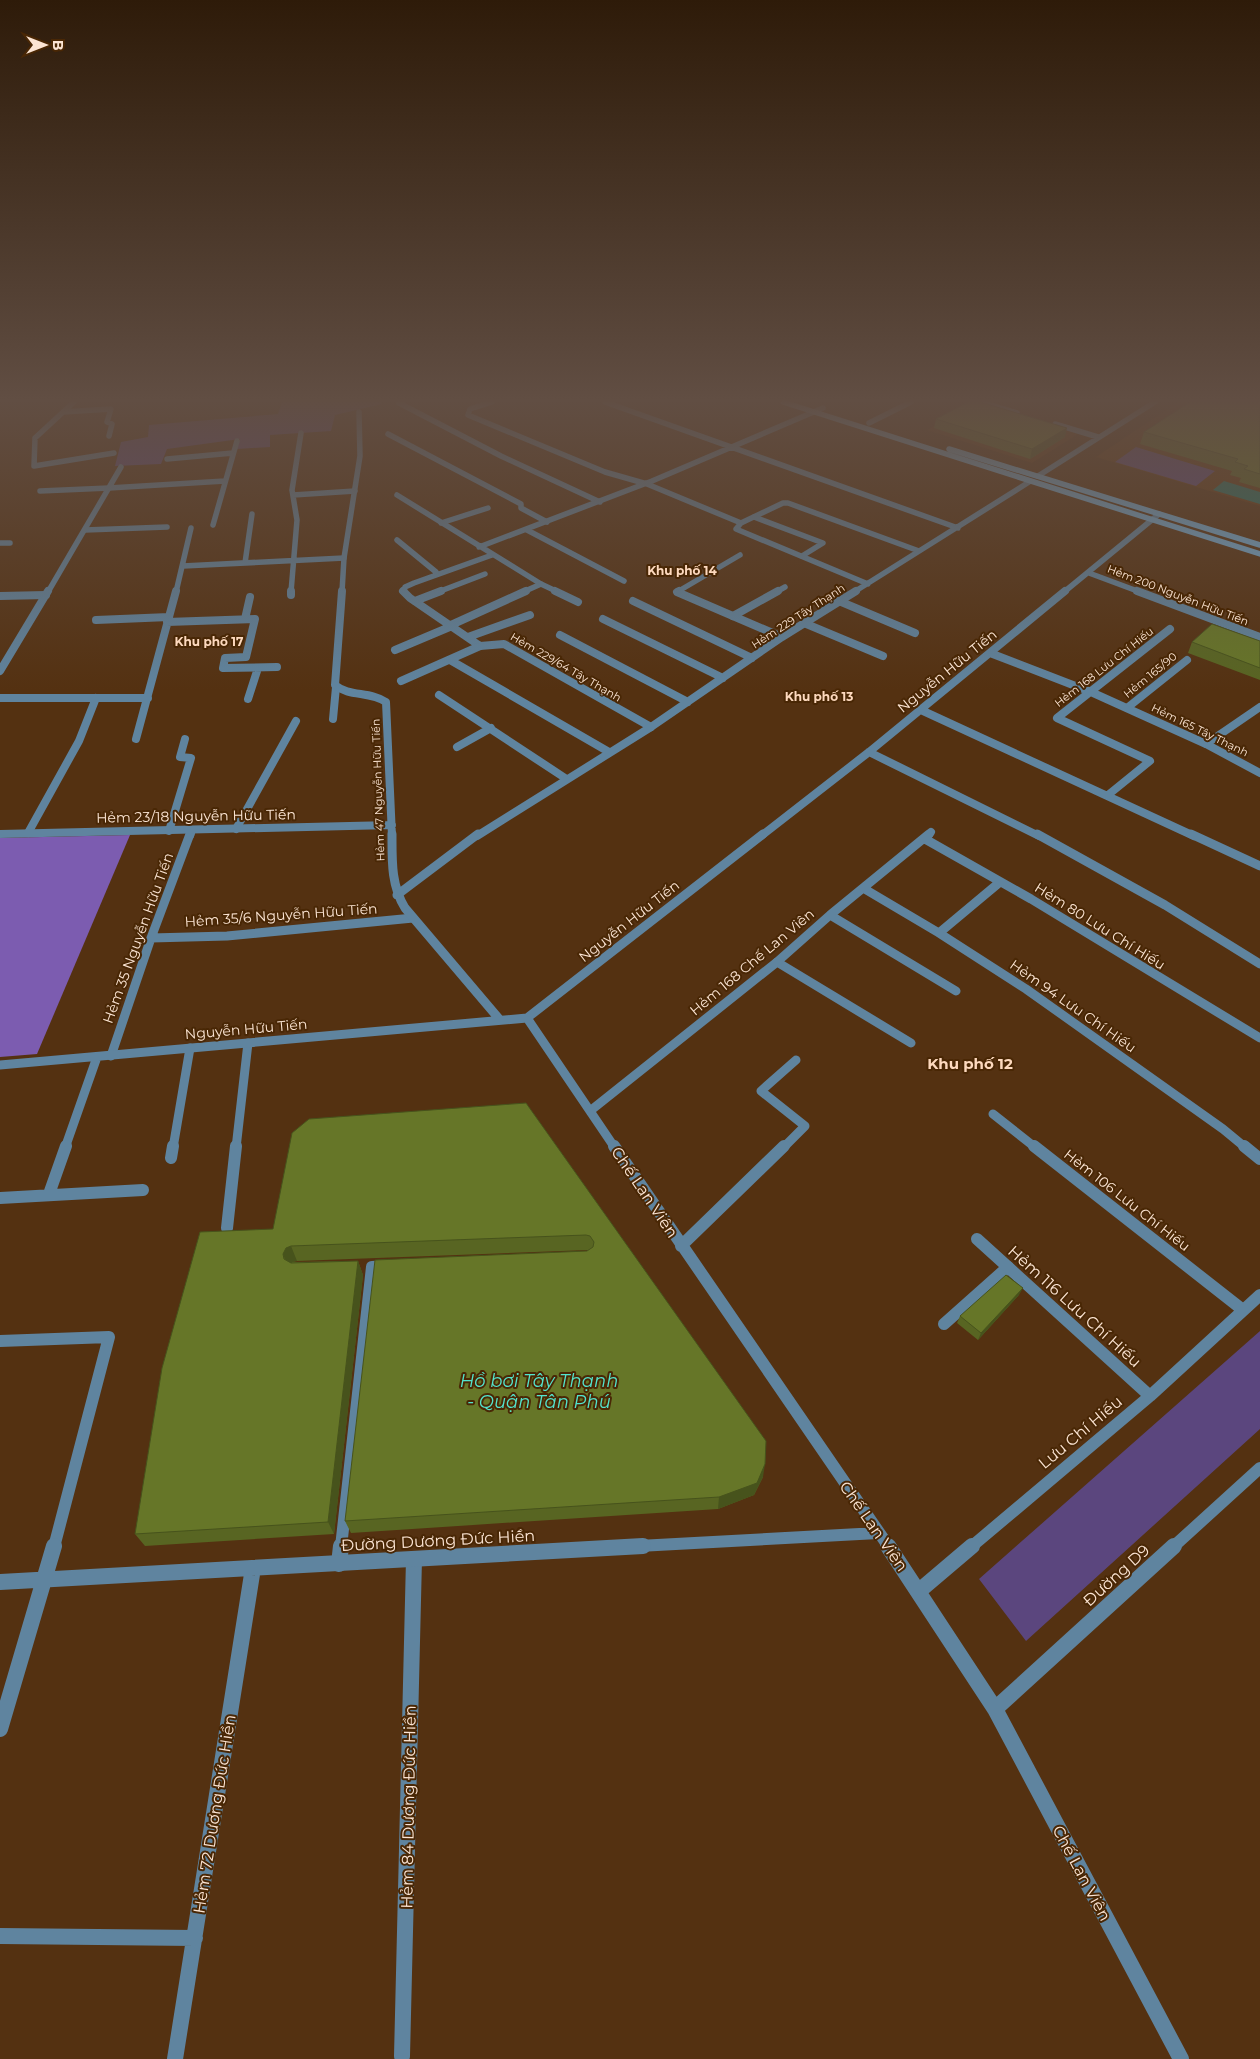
<svg xmlns="http://www.w3.org/2000/svg" width="1260" height="2059" viewBox="0 0 1260 2059" font-family="Montserrat,sans-serif">
<rect width="100%" height="100%" fill="#543111"/>
<path fill="#623811" d="M1178,402h82v104l-164,-49z
M975,404l103,30 -46,29 -105,-33z"/>
<path fill="#5b467e" d="M282,402h98l2,2 -47,11 -4,16 -61,4v12l-33,2 3,-10 -73,10 -6,15 -46,2 6,-24 27,-5 1,-12 129,-11z
M1136,447l79,24 -19,15 -81,-24z
M1260,1331v98l-234,212 -47,-62z"/>
<path fill="#7c5cb0" d="M130,835l-93,219 -37,3v-219z"/>
<path fill="#206f62" d="M1224,481l36,11v12l-47,-14z"/>
<g fill="none" stroke-linecap="round" stroke-linejoin="round">
<path stroke="#5f849f" stroke-width="5.5" d="M74,402l-39,36 -1,28 80,-13
M399,403l102,53 99,46
M63,412l48,-3 -4,13 5,2 -3,12
M388,434l133,70v4l26,14
M40,491l69,-3
M293,495l62,-4
M754,517l69,26 -21,13
M441,523l47,-15
M85,530l82,-3
M397,540l39,32 -1,3
M0,543h10
M245,563l7,-49
M183,566l161,-8
M176,592l15,-64
M291,592l6,-72 -5,-30 9,-57
M404,592l1,-5 9,-4 78,-28
M438,592l47,-18
M523,592l18,-8
M776,592l9,-5"/>
<path stroke="#5f849f" stroke-width="8" d="M403,591l7,7 70,48 24,-2 147,83
M291,595v-4
M0,596l46,-1
M415,601l26,-10
M839,601l76,32
M733,616l45,-25
M245,619l5,-22
M96,620l73,-3
M167,622l88,-3 -9,38 -21,1 -2,10 54,-1
M804,623l79,33
M451,625l75,-34
M468,637l62,-22
M395,650l57,-24
M439,695l126,83
M0,698h148
M248,699l10,-31
M333,719l3,-32
M136,739l40,-148
M1206,744l54,29
M457,747l34,-19
M236,829l60,-108
M169,831l22,-73 -11,-1 5,-18
M28,833l51,-92 17,-43
M190,836l2,-6"/>
<path stroke="#5f849f" stroke-width="9" d="M151,938l76,-2 186,-18
M777,962l134,81
M111,1056l40,-118 39,-104
M173,1148l17,-100
M236,1148l12,-105"/>
<path stroke="#5f849f" stroke-width="12" d="M171,1158l2,-12
M227,1228l9,-82
M944,1324l64,-57
M341,1547l31,-280 16,-1"/>
<path stroke="#5f849f" stroke-width="16" d="M339,1564l2,-18
M402,2056l12,-497"/>
<path stroke="#5f849f" stroke-width="5.5" d="M492,402l-22,7 -2,6 137,57 42,12 94,39
M605,402l353,126
M980,402l37,11
M869,423l42,-21
M1055,424l43,13
M167,459l66,-6
M1038,476l117,-74
M109,488l116,-7
M397,495l144,89 17,8
M213,525l24,-84
M527,530l97,51
M479,547l173,-66 171,-73
M1089,573l51,19
M868,584l-132,-55 5,-6 42,-20h5l131,48
M48,592l73,-125
M342,592l2,-34 16,-102 -1,-44
M677,592l63,-37
M854,592l175,-110
M1064,592l95,-78"/>
<path stroke="#5f849f" stroke-width="8" d="M342,591l-7,94c14,12 35,6 51,17l6,134
M555,591l23,11
M679,591l-2,1 105,45
M1137,591l123,46
M633,601l119,57
M603,619l120,59
M560,635l128,67
M990,653l101,39 115,52 54,-37
M450,660l159,92
M0,671l48,-80
M401,681l79,-35
M1127,708l60,-48
M921,710l273,126
M869,752l170,84
M1108,795l42,-34 -93,-43 113,-89
M0,834l392,-9
M477,836l174,-109 131,-90 74,-46
M761,836l108,-84 196,-161
M928,836l3,-4"/>
<path stroke="#5f849f" stroke-width="9" d="M392,834c0,27 -1,51 13,74l95,112
M1037,834l128,71 95,59
M1191,834l69,32
M925,839l106,60 229,139
M863,888l76,45 87,56 197,140 23,19
M397,895l81,-61
M830,915l126,76
M939,933l61,-51
M527,1018l88,130
M0,1065l527,-47 236,-184
M590,1111l187,-149 53,-47 99,-81
M993,1114l43,34
M65,1148l32,-91
M783,1148l22,-22 -44,-35 35,-31"/>
<path stroke="#5f849f" stroke-width="12" d="M614,1146l275,401
M1034,1146l209,164
M1244,1146l16,13
M49,1194l17,-48
M0,1198l143,-8
M977,1239l173,157
M681,1246l103,-100
M0,1341l109,-4 -55,210
M620,1547l258,-14
M971,1547l179,-151 110,-101
M1173,1547l87,-79"/>
<path stroke="#5f849f" stroke-width="16" d="M888,1546l107,163 186,350
M0,1582l643,-36
M919,1591l53,-45
M995,1709l179,-163
M0,1729l54,-183
M0,1936l195,2
M175,2059l78,-491"/>
<path stroke="#70add7" stroke-width="5.5" d="M783,402l477,152
M949,449l311,96"/>
</g>
<path fill="#586522" d="M1260,402v86l-21,-6 2,-4 -11,-3 2,-4 -92,-27 4,-12z
M936,419l129,18 -35,22 -96,-31z
M1260,641v39l-72,-27 4,-11z
M526,1103l237,374 -9,18 -36,14 -367,24 -6,-12 242,-270 1,-1 -291,11 -5,1 66,-1 5,14 -29,259 -189,12 -10,-12 138,-305z
M1019,1295l-41,45 -21,-17 3,-7z"/>
<path fill="#47531c" d="M1067,428l-2,9 -35,22 2,-10z
M291,1246l6,15 -5,1 -3,7 -6,-15 3,-6z
M358,1261l5,14 -29,259 -6,-12z
M1023,1288l-4,7 -41,45 3,-7z
M765,1464l-2,13 -9,18 -36,14 1,-12z"/>
<path fill="#667628" stroke="#47531c" d="M968,402h12l87,26 -35,21 -96,-30z
M1190,402h70v72l-16,-5 4,-3 -13,-4 3,-3 -94,-27z
M1212,624l48,17v27l-68,-26z
M526,1103l240,338 -1,23 -8,19 -38,14 -374,24 30,-261 212,-9 6,-4 1,-5 -4,-6 -4,-1 -295,11 -5,2 -3,6 1,5 7,4 67,-2 -30,261 -193,12 27,-166 38,-136 73,-3 19,-96 17,-14z
M1006,1275l17,13 -42,45 -21,-17z"/>
<linearGradient id="sky" x2="0" y2="1"><stop stop-color="#2e1b09"/><stop offset="0.58" stop-color="#614e43"/><stop offset="1" stop-color="#614e43" stop-opacity="0"/></linearGradient>
<rect width="1260" height="690" fill="url(#sky)"/>
<g text-anchor="middle" stroke-width="4" stroke-linejoin="round" paint-order="stroke">
<g font-size="11" fill="#fce5d4" stroke="#492705">
<text transform="translate(1178 595) rotate(21)" y="4">Hẻm 200 Nguyễn Hữu Tiến</text>
<text transform="translate(798 616) rotate(-33)" y="4">Hẻm 229 Tây Thạnh</text>
<text transform="translate(566 667) rotate(30)" y="4">Hẻm 229/64 Tây Thạnh</text>
<text transform="translate(1104 667) rotate(-38)" y="4">Hẻm 168 Lưu Chí Hiếu</text>
<text transform="translate(1150 675) rotate(-39)" y="4">Hẻm 165/90</text>
<text transform="translate(1200 730) rotate(26)" y="4">Hẻm 165 Tây Thạnh</text>
<text transform="translate(378 790) rotate(-92)" y="4">Hẻm 47 Nguyễn Hữu Tiến</text>
</g>
<g font-size="12" font-weight="bold" fill="#fdd9be" stroke="#492705">
<text x="682" y="575">Khu phố 14</text>
<text x="209" y="646">Khu phố 17</text>
<text x="819" y="701">Khu phố 13</text>
</g>
<g font-size="14" fill="#fce5d4" stroke="#492705">
<text transform="translate(947 671) rotate(-39)" y="5">Nguyễn Hữu Tiến</text>
<text transform="translate(196 816) rotate(-1)" y="5">Hẻm 23/18 Nguyễn Hữu Tiến</text>
<text transform="translate(281 915) rotate(-4)" y="5">Hẻm 35/6 Nguyễn Hữu Tiến</text>
<text transform="translate(629 921) rotate(-38)" y="5">Nguyễn Hữu Tiến</text>
<text transform="translate(1100 926) rotate(32)" y="5">Hẻm 80 Lưu Chí Hiếu</text>
<text transform="translate(138 938) rotate(-70)" y="5">Hẻm 35 Nguyễn Hữu Tiến</text>
<text transform="translate(752 962) rotate(-40)" y="5">Hẻm 168 Chế Lan Viên</text>
<text transform="translate(1073 1006) rotate(35)" y="5">Hẻm 94 Lưu Chí Hiếu</text>
<text transform="translate(246 1029) rotate(-5)" y="5">Nguyễn Hữu Tiến</text>
<text transform="translate(1127 1200) rotate(38)" y="5">Hẻm 106 Lưu Chí Hiếu</text>
</g>
<g font-size="15" font-weight="bold" fill="#fdd9be" stroke="#492705">
<text x="970" y="1069">Khu phố 12</text>
</g>
<g font-size="16" fill="#fce5d4" stroke="#492705">
<text transform="translate(645 1192) rotate(56)" y="6">Chế Lan Viên</text>
<text transform="translate(1075 1306) rotate(42)" y="6">Hẻm 116 Lưu Chí Hiếu</text>
<text transform="translate(1080 1432) rotate(-40)" y="6">Lưu Chí Hiếu</text>
<text transform="translate(874 1526) rotate(55)" y="6">Chế Lan Viên</text>
<text transform="translate(438 1540) rotate(-3)" y="6">Đường Dương Đức Hiền</text>
<text transform="translate(1116 1575) rotate(-42)" y="6">Đường D9</text>
<text transform="translate(408 1807) rotate(-89)" y="6">Hẻm 84 Dương Đức Hiền</text>
<text transform="translate(214 1814) rotate(-81)" y="6">Hẻm 72 Dương Đức Hiền</text>
<text transform="translate(1082 1873) rotate(62)" y="6">Chế Lan Viên</text>
</g>
<g font-size="18" font-style="italic" fill="#54e4cc" stroke="#492705">
<text x="539" y="1387">Hồ bơi Tây Thạnh<tspan x="539" dy="21">- Quận Tân Phú</tspan></text>
</g>
</g>
<g transform="translate(45 45) rotate(90)" stroke="#492705" stroke-width="4" paint-order="stroke">
<path d="M0-4L9 19L0 12L-9 19Z" fill="#fce5d4"/>
<text y="-8" font-size="14" font-weight="bold" text-anchor="middle" fill="#fce5d4">B</text>
</g>
</svg>
